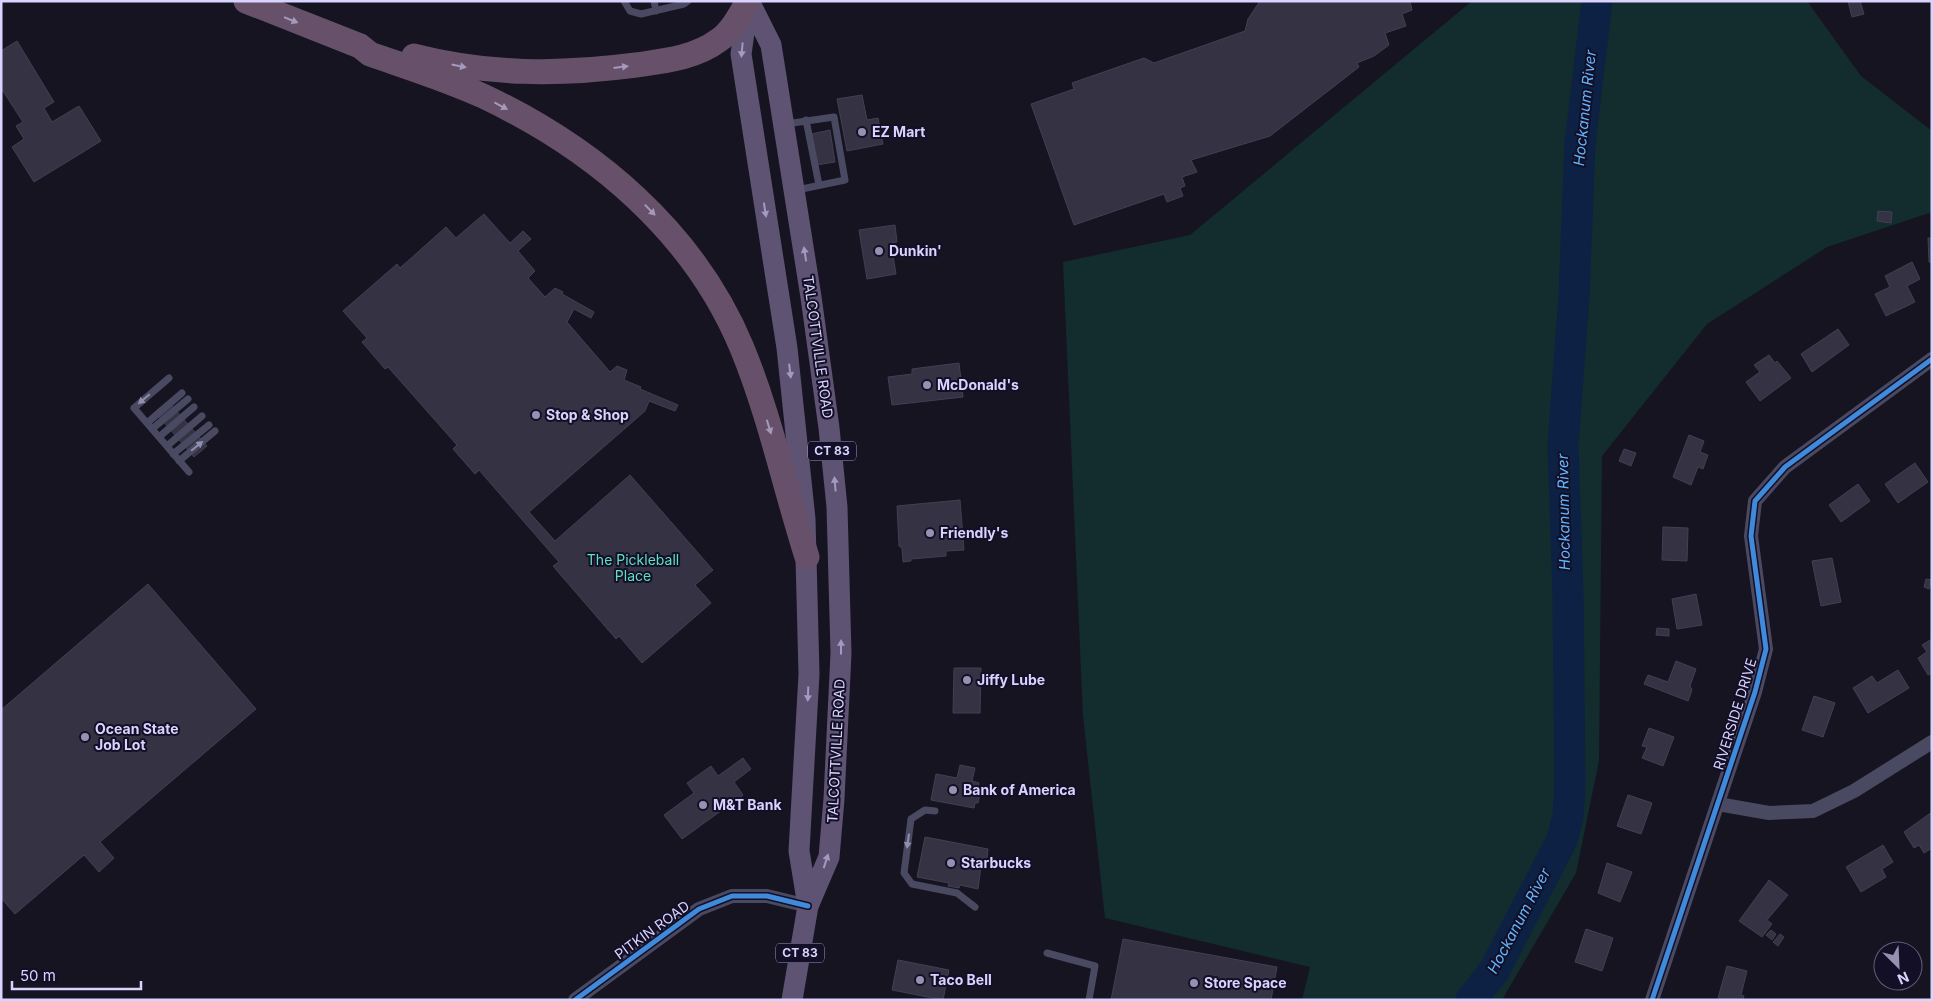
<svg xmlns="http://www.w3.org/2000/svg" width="1933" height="1001" viewBox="0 0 1933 1001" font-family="Inter,sans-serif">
<rect width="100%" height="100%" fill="#161421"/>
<path fill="#132c2d" d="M1472,1h335l54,75 71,55v81l-105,35 -120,77 -105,132 -3,305 -23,112 -74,127h-200l8,-33 -205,-49 -22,-202 -20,-454 127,-27z"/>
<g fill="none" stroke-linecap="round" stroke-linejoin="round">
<path stroke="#0d2144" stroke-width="31" d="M1471,1000l23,-29 68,-131 6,-23 2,-31 -2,-192 -5,-149 11,-149 6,-152 17,-143"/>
</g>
<path fill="#343243" stroke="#433f54" d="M1410,1l2,9 -10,4 4,12 -21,7 4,12 -15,11 -17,7 2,4 -89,69 -79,24 6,12 -15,5 3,9 -5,2 3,8 -16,6 -3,-8 -90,31 -43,-121 43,-15 -2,-6 72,-25 10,5 91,-32 3,-12 12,-18z
M1848,1h12l4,13 -12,3z
M17,41l37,61 -10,6 8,14 27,-16 22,35 -67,41 -22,-35 12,-8 -8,-13 7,-4 -22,-34v-37z
M862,95l5,25 11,-2 5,26 -36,7 -10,-52z
M830,130l5,32 -19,3 -5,-31z
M1878,211l14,1 -1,11 -14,-2z
M484,214l26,29 13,-12 8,8 -13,12 17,20 -7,7 17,19 10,-9 8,4 -1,2 32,18 -3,6 -17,-9 -7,13 43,50 7,-6 10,4 -3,10 17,7 -1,2 38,16 -3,6 -26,-10 -4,10 -116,101 26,29 75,-66 83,95 -18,15 16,18 -69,60 -23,-27 -3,3 -63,-73 6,-4 -80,-92 -4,4 -22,-25 4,-4 -69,-78 -3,2 -23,-27 5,-4 -24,-27 54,-47 3,4 46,-41 10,11z
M895,225l2,17 -6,1 5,31 -29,5 -8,-49z
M1928,238h4v24h-3z
M1912,262l8,17 -13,7 8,16 -29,14 -11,-22 15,-7 -5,-11z
M1838,329l11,16 -37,27 -11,-18z
M1769,355l6,8 2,-2 14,17 -31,23 -14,-19 14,-10 -6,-7z
M959,363l4,34 -71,8 -4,-28 24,-3v-5z
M168,401l39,45 -13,11 -39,-45z
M1689,435l15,6 -4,11 8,3 -5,14 -5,-2 -7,18 -18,-8z
M1624,449l12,4 -5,13 -12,-5z
M1915,463l13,19 -30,21 -13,-19z
M1858,484l12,17 -29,21 -12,-17z
M960,500l4,50 -18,1v5l-35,3v2l-8,1 -1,-14 -3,-2 -2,-40z
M1663,527l25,1 -1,33 -25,-1z
M1832,558l9,44 -20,4 -9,-45z
M1926,579l6,1 -3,9 -5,-2z
M148,584l108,125 -156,133 14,16 -15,14 -15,-17 -69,59 -14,-16v-188z
M1696,594l6,31 -25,4 -5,-30z
M1657,628l12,1v7l-13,-1z
M1932,639v34l-4,2 -10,-17 9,-6 -5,-7z
M1676,661l20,8 -6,17 2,4 -4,11 -44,-17 4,-9 20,7z
M954,668h27l-1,45h-27z
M1898,670l11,18 -41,25 -15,-25 19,-12 5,7z
M1814,696l21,7 -12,34 -21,-7z
M1649,728l25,9 -11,29 -21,-8 5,-11 -5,-1z
M743,758l8,11 -17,13 9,13 -61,44 -18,-24 30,-22 -7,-10 24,-17 7,10z
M960,765l15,3 -3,13 7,2 -1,6h3l-3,14h-3l-1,5 -43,-8 5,-26 21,4z
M1628,795l24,8 -11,31 -24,-8z
M1932,812v36l-8,5 -5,-8 -5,3 -10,-16z
M925,837l63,12 -1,9h-5l-4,31 -18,-4 -1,3 -11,-2 1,-3 -32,-6z
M1883,845l10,17 -11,7 4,8 -25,15 -15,-25z
M1607,863l25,9 -12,30 -22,-9z
M1769,880l19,15 -21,25 5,4 -10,13 -23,-16z
M1586,929l27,9 -11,33 -27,-9z
M1771,930l5,4 -4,6 -6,-5z
M1780,934l4,3 -6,9 -5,-4z
M1123,939l154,28 -6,33h-160z
M898,960l51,10 -6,30 -51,-10z
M1727,966l20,5 -6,24 3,1 -1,4 -25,-2z"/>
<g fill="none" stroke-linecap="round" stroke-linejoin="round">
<path stroke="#4a4962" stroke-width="7" d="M624,1l6,10 11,3 43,-10 4,-3
M654,1l2,10
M806,120l13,65
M786,124l48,-7 11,63 -48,10
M169,378l-35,30 55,64
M147,423l35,-30
M152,429l36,-30
M159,437l35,-30
M167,446l35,-30
M173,454l36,-29
M179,461l36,-30
M935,811l-10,-1 -14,9 -7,54 8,11 45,9 18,14
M1047,953l48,13 -6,34"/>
<path stroke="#4a4962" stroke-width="14" d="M1718,804l51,9 44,-2 41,-20 78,-49
M575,1000l124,-91 33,-13h35l41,10
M1652,1000l103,-308 11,-43 -15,-113 4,-35 30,-34 147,-108"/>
<path stroke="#5e5373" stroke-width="21" d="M749,1l22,44 40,252 18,131 8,79 4,146 -7,146 -5,58 -21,49 -16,94
M748,4l-7,50 46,294 18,171 4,155 -10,177 9,55"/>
<path stroke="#67516a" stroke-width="25" d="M246,1l114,45 10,8c37,13 76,25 113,42 112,53 211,136 259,252 28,68 43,140 65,209
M414,56c74,19 146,19 222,9 28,-4 59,-7 83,-25 13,-9 21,-25 29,-39"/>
<defs>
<path id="cycleway" d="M575,1000l124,-91 33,-13h35l41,10
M1652,1000l103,-308 11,-43 -15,-113 4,-35 30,-34 147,-108"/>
</defs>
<use href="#cycleway" stroke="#130f26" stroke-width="8"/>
<use href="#cycleway" stroke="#408adc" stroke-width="5"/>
</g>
<defs><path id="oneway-solid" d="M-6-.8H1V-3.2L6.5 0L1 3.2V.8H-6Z" transform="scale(1.25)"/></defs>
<g fill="#a699bc">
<use href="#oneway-solid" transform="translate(291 20) rotate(22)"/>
<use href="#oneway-solid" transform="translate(459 66) rotate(11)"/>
<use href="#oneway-solid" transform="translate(621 67) rotate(-7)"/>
<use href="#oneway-solid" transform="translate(501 106) rotate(28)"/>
<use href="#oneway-solid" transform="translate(650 210) rotate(46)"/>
<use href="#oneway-solid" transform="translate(769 427) rotate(73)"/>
</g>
<g fill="#a29ac0">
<use href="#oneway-solid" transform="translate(742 50) rotate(95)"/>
<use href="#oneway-solid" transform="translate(765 210) rotate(81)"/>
<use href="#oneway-solid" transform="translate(805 254) rotate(-99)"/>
<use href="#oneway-solid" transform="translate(790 371) rotate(83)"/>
<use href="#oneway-solid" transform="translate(835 484) rotate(-95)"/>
<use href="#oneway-solid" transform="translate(841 647) rotate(-90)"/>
<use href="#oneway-solid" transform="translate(808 694) rotate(92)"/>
<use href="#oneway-solid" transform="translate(826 861) rotate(-72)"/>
</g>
<g fill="#928eb0">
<use href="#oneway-solid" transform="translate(144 399) rotate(140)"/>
<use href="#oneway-solid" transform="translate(197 446) rotate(-39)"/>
<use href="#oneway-solid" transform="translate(908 841) rotate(98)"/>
</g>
<g fill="#9591b1" stroke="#130f26" stroke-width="2">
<circle cx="862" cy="132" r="5"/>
<circle cx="879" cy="251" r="5"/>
<circle cx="927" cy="385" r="5"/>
<circle cx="536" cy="415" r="5"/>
<circle cx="930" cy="533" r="5"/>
<circle cx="967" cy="680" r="5"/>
<circle cx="85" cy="737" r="5"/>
<circle cx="953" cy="790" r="5"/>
<circle cx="703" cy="805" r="5"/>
<circle cx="951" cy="863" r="5"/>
<circle cx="920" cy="980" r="5"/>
<circle cx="1194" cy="983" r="5"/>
</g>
<g text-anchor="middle" stroke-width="4" stroke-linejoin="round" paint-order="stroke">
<g fill="#130f26" stroke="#9e99be" stroke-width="1">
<rect x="808" y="441.5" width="48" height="19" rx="4"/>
<rect x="776" y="943.5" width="48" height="19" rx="4"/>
</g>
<g font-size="12" font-weight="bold" fill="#d9d4ff">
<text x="832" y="455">CT 83</text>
<text x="800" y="957">CT 83</text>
</g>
<g font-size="14" font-weight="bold" fill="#d9d4ff" stroke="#130f26" text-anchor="start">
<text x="872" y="137">EZ Mart</text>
<text x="889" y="256">Dunkin'</text>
<text x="937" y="390">McDonald's</text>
<text x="546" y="420">Stop &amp; Shop</text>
<text x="940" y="538">Friendly's</text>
<text x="977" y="685">Jiffy Lube</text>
<text x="95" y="734">Ocean State<tspan x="95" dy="16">Job Lot</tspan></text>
<text x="963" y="795">Bank of America</text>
<text x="713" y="810">M&amp;T Bank</text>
<text x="961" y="868">Starbucks</text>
<text x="930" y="985">Taco Bell</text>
<text x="1204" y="988">Store Space</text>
</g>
<g font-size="14" fill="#d9d4ff" stroke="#130f26">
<text transform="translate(818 347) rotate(82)" y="5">TALCOTTVILLE ROAD</text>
<text transform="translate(1735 714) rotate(-73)" y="5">RIVERSIDE DRIVE</text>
<text transform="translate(836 751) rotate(-87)" y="5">TALCOTTVILLE ROAD</text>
<text transform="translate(652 930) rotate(-36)" y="5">PITKIN ROAD</text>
</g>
<g font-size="14" fill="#5fe0c0" stroke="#130f26">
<text x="633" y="565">The Pickleball<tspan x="633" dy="16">Place</tspan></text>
</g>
<g font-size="15" font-style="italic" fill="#62b6ff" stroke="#130f26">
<text transform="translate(1585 108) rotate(-84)" y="5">Hockanum River</text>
<text transform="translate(1564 512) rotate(-91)" y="5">Hockanum River</text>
<text transform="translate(1519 921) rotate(-62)" y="5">Hockanum River</text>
</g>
</g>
<rect width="1933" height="1001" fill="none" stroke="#d9d4ff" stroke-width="5"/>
<g transform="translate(1898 966) rotate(156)"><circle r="24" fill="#130f26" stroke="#625e7d"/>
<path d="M0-4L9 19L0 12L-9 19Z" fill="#9591b1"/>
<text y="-8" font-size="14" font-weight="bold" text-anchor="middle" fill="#d9d4ff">N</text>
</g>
<path d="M12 981v8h129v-8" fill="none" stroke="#d9d4ff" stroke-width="2.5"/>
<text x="20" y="981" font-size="15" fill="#d9d4ff" stroke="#130f26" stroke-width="4" paint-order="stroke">50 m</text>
</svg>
